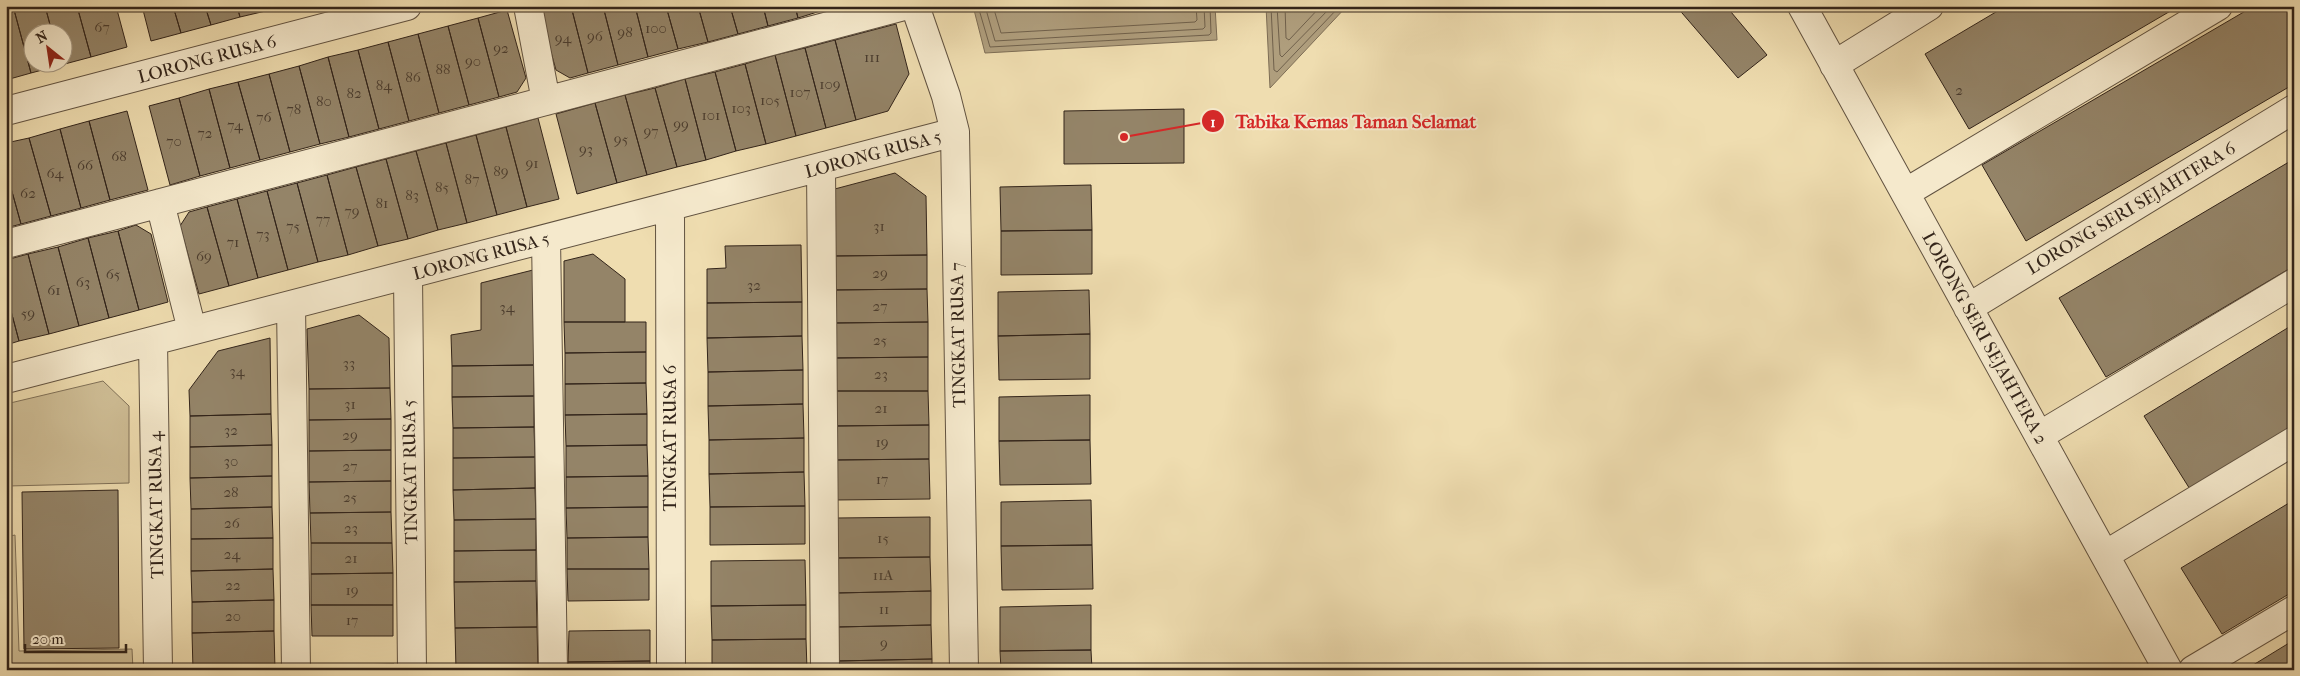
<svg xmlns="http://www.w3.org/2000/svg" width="2300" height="676" viewBox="0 0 2300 676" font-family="'IM FELL French Canon',serif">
<rect width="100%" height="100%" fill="#efddb0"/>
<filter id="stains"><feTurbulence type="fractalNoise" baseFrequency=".004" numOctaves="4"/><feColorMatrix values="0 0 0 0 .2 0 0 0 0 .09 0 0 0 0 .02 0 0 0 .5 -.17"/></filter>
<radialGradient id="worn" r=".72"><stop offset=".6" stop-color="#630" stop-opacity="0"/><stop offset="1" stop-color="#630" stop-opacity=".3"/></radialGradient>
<path fill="#cfbe96" stroke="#807158" d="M103,381l26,25v77l-121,3 -2,-82z
M15,535l4,116 113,-2 1,21h-127v-133z"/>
<path fill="#af9e7d" stroke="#7d6d55" d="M973,6h242l2,34 -232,13z
M1266,6h81l-77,82z"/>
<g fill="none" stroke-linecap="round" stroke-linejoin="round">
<path stroke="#70614c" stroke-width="1" d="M978,6l12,41 219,-12 2,-2 -1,-27
M985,6l10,35 208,-12 2,-2 -1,-21
M993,6l8,27 194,-11 2,-2 -1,-14
M1271,6l3,64 3,2 63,-66
M1277,6l3,49 2,2 50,-51
M1285,6l1,32 3,2 32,-34"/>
</g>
<path fill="#948468" stroke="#32241a" d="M6,6h7l18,67 -25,7z
M13,6h32l7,26h-20v30h28l1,3 -30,8z
M45,6h32l14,51 -30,8 1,-33h-10z
M77,6h39l11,41 -36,10z
M142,6h31l8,27 -30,8z
M173,6h32l6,19 -30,8z
M205,6h32l3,11 -29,8z
M237,6h32l1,4 -30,7z
M538,6h33l17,67 -18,5 -14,-8z
M571,6h32l15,59 -30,8z
M603,6h32l13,51 -30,8z
M635,6h31l12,43 -30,8z
M666,6h32l10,36 -30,7z
M698,6h32l8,28 -30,8z
M730,6h33l5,20 -30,8z
M763,6h32l3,12 -30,8z
M795,6h32v3l-29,9z
M1676,6h50l41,49 -29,23z
M2006,6h173l-210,123 -44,-75z
M2254,6h40v78l-268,157 -44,-76z
M507,10l19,68 -9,14 -18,5 -21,-79z
M478,18l21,79 -30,8 -21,-79z
M896,24l13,50 -21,37 -32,9 -21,-80z
M448,26l21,79 -30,8 -21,-79z
M418,34l21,79 -30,8 -21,-79z
M835,40l21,80 -30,8 -21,-80z
M388,42l21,79 -30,8 -21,-79z
M805,48l21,80 -30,8 -21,-81z
M358,50l21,79 -30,8 -21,-80z
M775,55l21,81 -30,8 -21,-80z
M328,57l21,80 -29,7 -21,-78z
M745,64l21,80 -30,7 -21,-79z
M299,66l21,78 -30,8 -21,-78z
M715,72l21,79 -30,9 -21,-81z
M269,74l21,78 -30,8 -22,-78z
M685,79l21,81 -29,7 -22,-79z
M238,82l22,78 -30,8 -21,-79z
M655,88l22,79 -30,8 -22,-80z
M209,89l21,79 -30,8 -21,-78z
M625,95l22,80 -30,8 -22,-80z
M179,98l21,78 -30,9 -21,-79z
M595,103l22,80 -40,11 -21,-80z
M1184,109v54l-120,1v-53z
M127,111l21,79 -38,10 -21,-79z
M538,118l21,81 -32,8 -21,-80z
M89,121l21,79 -29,8 -21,-79z
M506,127l21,80 -30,8 -21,-80z
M60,129l21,79 -30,8 -22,-78z
M476,135l21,80 -30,8 -21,-80z
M29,138l22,78 -30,8 -15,-54v-27z
M446,143l21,80 -29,7 -22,-79z
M416,151l22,79 -30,9 -22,-80z
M386,159l22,80 -30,7 -22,-79z
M2294,159v107l-188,111 -47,-79z
M356,167l22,79 -30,9 -21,-80z
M6,170l15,54 -15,4z
M895,173l31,23 1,59 -95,1 -1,-66z
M327,175l21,80 -30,7 -21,-79z
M297,183l21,79 -30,8 -21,-79z
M1091,185l1,45 -91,1 -1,-44z
M267,191l21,79 -30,8 -21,-79z
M237,199l21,79 -29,8 -22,-79z
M207,207l22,79 -30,8 -19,-68 9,-14z
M136,225l15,9 17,68 -29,8 -21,-79z
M1092,230v44l-91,1v-44z
M118,231l21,79 -30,8 -21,-80z
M88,238l21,80 -30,8 -21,-79z
M801,245l1,57 -95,1v-34l19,-1 -1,-22z
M58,247l21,79 -30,8 -21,-80z
M28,254l21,80 -30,7 -13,-49v-32z
M593,254l32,25v43h-61v-61z
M927,255v34l-95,1v-34z
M533,270l1,95 -82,1 -1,-31 30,-5v-47z
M927,289l1,33 -95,1 -1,-33z
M1089,290l1,44 -92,2v-44z
M6,292l13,49 -13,4z
M802,302v34l-95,2v-35z
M359,315l30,23 1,50 -81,1 -2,-60z
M564,322h82v30l-81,1z
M928,322v35l-95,1v-35z
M2294,324v108l-101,62 -49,-78z
M1090,334v45l-91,1 -1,-44z
M802,336l1,34 -95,2 -1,-34z
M270,338l1,76 -81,2 -1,-26 29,-39z
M646,352v31l-81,1v-31z
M928,357v34h-94l-1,-33z
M534,365v31l-82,1v-31z
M803,370v34l-95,2v-34z
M646,383l1,31 -82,1v-31z
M390,388l1,31 -82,1v-31z
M834,391h94l1,34 -95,1z
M1090,395v45l-91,1v-44z
M534,396v31l-81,1 -1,-31z
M803,404l1,34 -95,2 -1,-34z
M271,414l1,31 -82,2v-31z
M647,414v31l-81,1 -1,-31z
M391,419v31l-82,1v-31z
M929,425v34l-94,1 -1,-34z
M534,427l1,30 -82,1v-30z
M804,438v34l-95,2v-34z
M1090,440l1,44 -91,1 -1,-44z
M272,445v31l-82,2v-31z
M647,445l1,31 -82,1v-31z
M391,450v31l-82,1v-31z
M535,457v31l-82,2v-32z
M929,459l1,40 -95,1v-40z
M804,472l1,34 -95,1 -1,-33z
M272,476v31l-81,2 -1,-31z
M648,476v31l-82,1v-31z
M391,481v31l-81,1 -1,-31z
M535,488l1,31 -82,1 -1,-30z
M118,490l1,158 -95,1 -2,-157z
M1091,500l1,45 -91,1v-44z
M2294,500v91l-72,43 -41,-66z
M805,506v38l-95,1v-38z
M272,507l1,31 -82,1v-30z
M648,507v30l-81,1 -1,-30z
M391,512l1,31h-81l-1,-30z
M930,517v40l-94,1v-40z
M536,519v31l-82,1v-31z
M648,537l1,32h-82v-31z
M273,538v31l-82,2v-32z
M311,543h81l1,30 -82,1z
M1092,545l1,44 -91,1 -1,-44z
M536,550v31l-82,1v-31z
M930,557l1,34 -95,2v-35z
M805,560l1,45 -95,1v-45z
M273,569l1,31 -82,2 -1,-31z
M567,569h82v31l-81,1z
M393,573v32h-82v-31z
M536,581l1,46 -82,1 -1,-46z
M931,591v34l-94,2 -1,-34z
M274,600v31l-82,2v-31z
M311,605h82v31h-81z
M806,605v34l-94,1 -1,-34z
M1091,605v45l-91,1v-44z
M931,625l1,34 -95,2v-34z
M537,627l1,43h-82l-1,-42z
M650,630v31l-82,1 1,-31z
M274,631l1,39h-82l-1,-37z
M806,639l1,31h-95v-30z
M2294,640v30h-49z
M1091,650l1,20h-91l-1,-19z
M932,659v11h-95v-9z
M650,661v9h-82v-8z
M394,664v6h-82v-4z"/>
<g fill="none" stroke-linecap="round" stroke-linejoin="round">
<defs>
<path id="minor" d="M528,6l18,95
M915,6l31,90 9,36 9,538
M1802,6l366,664
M1834,65l95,-59
M6,111l401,-105
M821,167l4,503
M1905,193l313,-187
M160,203l32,127
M670,207l1,463
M546,239l7,431
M6,244l898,-238
M408,275l4,395
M291,305l5,365
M1968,308l326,-199
M153,341l5,329
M6,379l949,-247
M2039,436l255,-153
M2105,555l189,-114
M2193,670l101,-60"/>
</defs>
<use href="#minor" stroke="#615240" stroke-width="30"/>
<use href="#minor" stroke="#f5e9cc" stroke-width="28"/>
</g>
<g text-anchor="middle" stroke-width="4" stroke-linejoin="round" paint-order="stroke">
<g font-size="15" fill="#4a3c2e">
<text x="102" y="32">67</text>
<text x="656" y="33">100</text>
<text x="625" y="37">98</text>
<text x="595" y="41">96</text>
<text x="563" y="43">94</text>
<text x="501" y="53">92</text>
<text x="872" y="62">111</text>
<text x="473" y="66">90</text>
<text x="443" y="74">88</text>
<text x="413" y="82">86</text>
<text x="830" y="89">109</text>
<text x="384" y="90">84</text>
<text x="1959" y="95">2</text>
<text x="800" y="97">107</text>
<text x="354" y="98">82</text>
<text x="770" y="105">105</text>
<text x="324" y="106">80</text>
<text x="741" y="113">103</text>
<text x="294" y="114">78</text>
<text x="711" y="120">101</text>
<text x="264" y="122">76</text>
<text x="681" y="129">99</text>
<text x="235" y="130">74</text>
<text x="651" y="136">97</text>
<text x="205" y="138">72</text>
<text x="621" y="144">95</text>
<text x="174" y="146">70</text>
<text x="586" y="154">93</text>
<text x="119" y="161">68</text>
<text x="532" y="168">91</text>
<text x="85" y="170">66</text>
<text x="501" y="176">89</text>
<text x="55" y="178">64</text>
<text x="472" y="184">87</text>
<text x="442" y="192">85</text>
<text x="28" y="198">62</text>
<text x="412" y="200">83</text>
<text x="382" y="208">81</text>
<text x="352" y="216">79</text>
<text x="323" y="224">77</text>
<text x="293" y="231">75</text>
<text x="879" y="231">31</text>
<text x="263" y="239">73</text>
<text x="233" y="247">71</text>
<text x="204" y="261">69</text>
<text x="880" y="278">29</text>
<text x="113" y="279">65</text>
<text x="83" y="287">63</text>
<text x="754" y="290">32</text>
<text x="54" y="295">61</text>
<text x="880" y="311">27</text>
<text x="507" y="312">34</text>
<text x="28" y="318">59</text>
<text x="880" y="345">25</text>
<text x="349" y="368">33</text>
<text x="237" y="376">34</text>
<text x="881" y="379">23</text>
<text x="350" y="409">31</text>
<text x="881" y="413">21</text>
<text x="231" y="435">32</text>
<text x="350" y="440">29</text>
<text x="882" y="447">19</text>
<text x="231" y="466">30</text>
<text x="350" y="471">27</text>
<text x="882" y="484">17</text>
<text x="231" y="497">28</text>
<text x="350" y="502">25</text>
<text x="232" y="528">26</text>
<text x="351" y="533">23</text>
<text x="883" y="543">15</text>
<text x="232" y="559">24</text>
<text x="351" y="563">21</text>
<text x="883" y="580">11A</text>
<text x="233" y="590">22</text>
<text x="352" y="595">19</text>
<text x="884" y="614">11</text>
<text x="233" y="621">20</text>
<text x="352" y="625">17</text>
<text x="884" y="648">9</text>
</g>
<g font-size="18" fill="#32241a" stroke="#f5e9cc">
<text transform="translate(207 59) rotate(-15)" y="6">LORONG RUSA 6</text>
<text transform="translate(873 154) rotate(-15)" y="6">LORONG RUSA 5</text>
<text transform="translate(2131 208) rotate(-31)" y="6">LORONG SERI SEJAHTERA 6</text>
<text transform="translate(481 256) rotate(-15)" y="6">LORONG RUSA 5</text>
<text transform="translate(958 335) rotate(-91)" y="6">TINGKAT RUSA 7</text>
<text transform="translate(1985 338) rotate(61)" y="6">LORONG SERI SEJAHTERA 2</text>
<text transform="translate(670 438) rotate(-90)" y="6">TINGKAT RUSA 6</text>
<text transform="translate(410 472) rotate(-91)" y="6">TINGKAT RUSA 5</text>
<text transform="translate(156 505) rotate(-91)" y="6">TINGKAT RUSA 4</text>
</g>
</g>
<path fill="none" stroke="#d62828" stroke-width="2" d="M1124 137L1213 121"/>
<g fill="#d62828" stroke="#f5e9cc" stroke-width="2">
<circle cx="1124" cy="137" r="5"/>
<circle cx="1213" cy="121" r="12"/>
</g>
<g font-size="15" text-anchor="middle" font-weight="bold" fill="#fff">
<text x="1213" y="127">1</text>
</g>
<g font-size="19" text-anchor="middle" font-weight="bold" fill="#d62828" stroke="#f5e9cc" stroke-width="4" stroke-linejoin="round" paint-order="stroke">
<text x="1356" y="128">Tabika Kemas Taman Selamat</text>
</g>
<rect width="2300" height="676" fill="none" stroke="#efddb0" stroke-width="25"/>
<rect x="8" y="8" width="2285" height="661" fill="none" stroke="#32241a" stroke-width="2.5"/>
<rect x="12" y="12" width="2275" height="651" fill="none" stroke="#32241a"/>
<g transform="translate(48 48) rotate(330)"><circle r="24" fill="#f5e9cc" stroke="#a79a85"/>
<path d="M0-4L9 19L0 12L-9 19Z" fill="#8f2418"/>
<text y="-8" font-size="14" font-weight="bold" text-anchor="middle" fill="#32241a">N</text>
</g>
<path d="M25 644v8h101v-8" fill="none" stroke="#32241a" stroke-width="2.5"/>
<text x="32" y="644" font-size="15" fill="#32241a" stroke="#f5e9cc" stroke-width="4" paint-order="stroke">20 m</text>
<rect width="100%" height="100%" filter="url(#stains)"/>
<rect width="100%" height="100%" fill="url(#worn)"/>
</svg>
